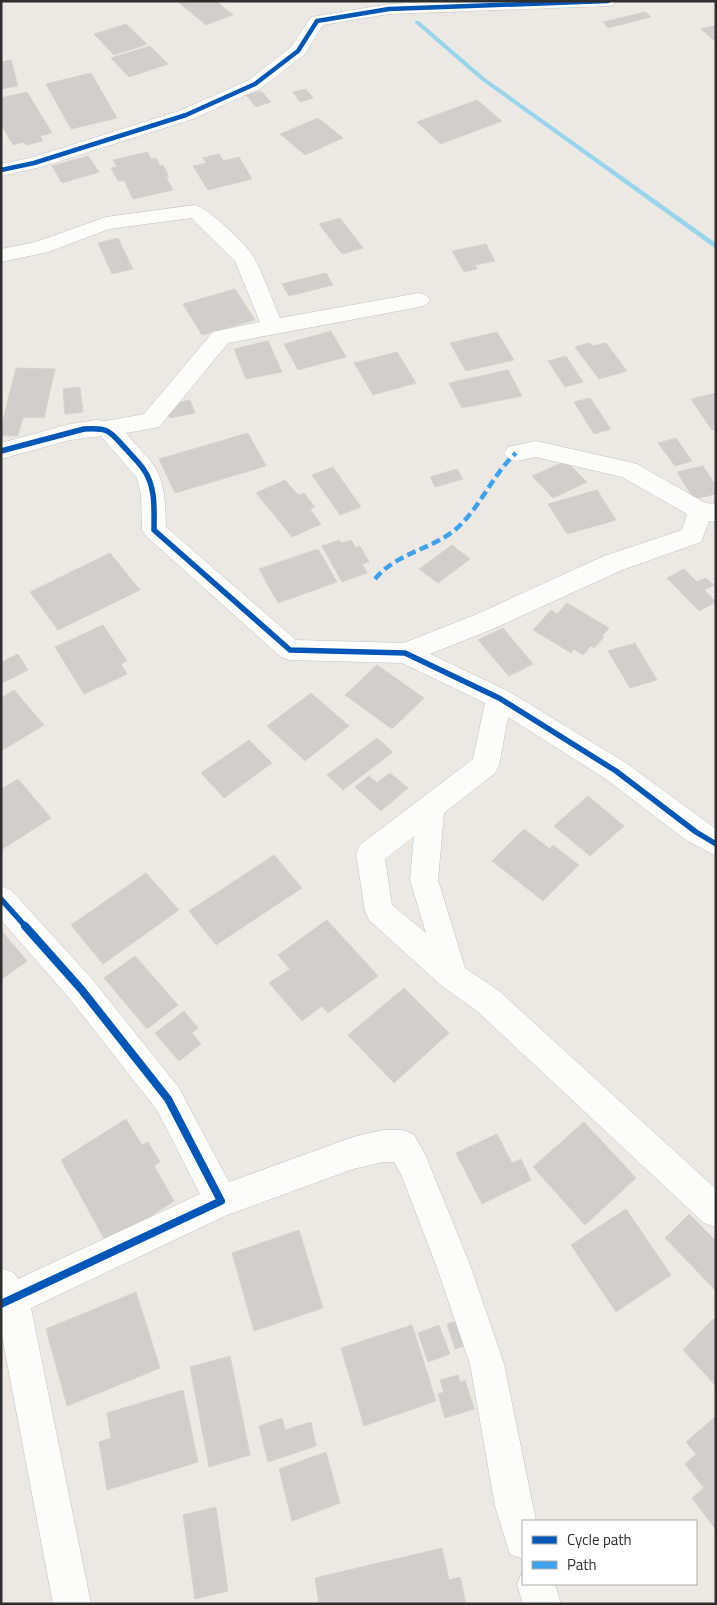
<svg xmlns="http://www.w3.org/2000/svg" width="717" height="1605" viewBox="0 0 717 1605" font-family="'Titillium Web',sans-serif">
<rect width="100%" height="100%" fill="#ece8e4"/>
<g fill="none" stroke-linecap="round" stroke-linejoin="round">
<path fill="#99d6ec" fill-rule="evenodd" d="M415,21h4l66,57 231,165v6l-235,-169 -66,-57z"/>
</g>
<path fill="#d1cecb" stroke="#d7d4d0" d="M177,1h39l17,14 -27,10z
M645,12l6,5 -43,11 -5,-6z
M126,24l21,20 -33,11 -20,-21z
M716,25v17l-15,-13z
M150,46l18,18 -39,13 -18,-19z
M11,60l7,26 -17,3v-27z
M91,73l26,45 -46,11 -25,-45z
M306,89l7,9 -13,4 -7,-10z
M261,91l10,11 -15,5 -10,-12z
M27,92l25,41 -12,3 3,5 -17,4 -2,-3 -11,3 -12,-21v-26z
M477,100l25,21 -61,23 -24,-22z
M318,118l25,20 -38,17 -25,-21z
M148,152l3,7 5,-1 4,8 3,-1 6,12h-3l7,13 -40,9 -9,-19 -6,1 -7,-13 6,-1 -4,-7z
M219,154l4,7 16,-4 13,22 -44,11 -15,-24 13,-3 -3,-5z
M88,156l11,16 -37,11 -10,-17z
M340,218l23,30 -21,6 -23,-30z
M118,238l15,31 -21,5 -14,-31z
M486,244l9,17 -20,4 2,4 -13,3 -12,-21z
M326,273l7,12 -44,11 -7,-12z
M235,289l20,31 -53,15 -19,-31z
M331,331l15,26 -48,13 -14,-26z
M497,332l17,28 -48,11 -16,-28z
M268,341l14,31 -36,7 -12,-30z
M590,343l2,3 14,-3 21,28 -28,8 -24,-32z
M397,352l19,31 -43,12 -19,-32z
M566,356l17,26 -18,5 -17,-26z
M16,368l39,1 -11,49 -21,-1 -5,19h-17v-8z
M508,370l14,26 -60,12 -13,-25z
M80,387l3,25 -18,2 -2,-25z
M716,393v36l-4,1 -21,-31z
M590,398l21,31 -17,5 -20,-32z
M190,400l5,13 -25,5 -4,-13z
M248,433l18,33 -91,27 -16,-34z
M676,438l16,23 -17,5 -17,-23z
M566,461l21,21 -34,16 -21,-22z
M703,466l13,20v8l-22,5 -17,-27z
M333,467l28,40 -21,8 -28,-40z
M457,469l6,10 -28,8 -5,-10z
M285,480l13,15 6,-2 11,14 -5,2 11,15 -29,13 -36,-44z
M597,490l19,30 -49,14 -19,-30z
M339,540l3,3 9,-3 5,8 4,-2 9,16 -7,2 5,9 -25,9 -20,-36z
M452,545l18,14 -32,24 -19,-14z
M318,549l19,33 -59,21 -19,-34z
M110,553l30,37 -82,40 -28,-38z
M684,569l13,13 9,-4 8,7 -10,5 12,12 -17,9 -32,-33z
M567,603l42,25 -7,8 2,1 -10,11 -3,-2 -8,9 -9,-6 -3,4 -38,-23 18,-20 6,4z
M103,625l24,36 -6,3 6,10 -43,20 -29,-47z
M503,628l30,36 -24,12 -31,-36z
M635,643l22,37 -27,8 -22,-37z
M18,654l10,16 -26,13 -1,-21z
M377,665l47,33 -32,31 -47,-34z
M14,690l30,35 -43,26v-53z
M311,693l38,33 -44,35 -38,-35z
M377,738l16,14 -50,38 -16,-15z
M249,740l23,23 -48,35 -23,-25z
M390,773l18,15 -27,23 -26,-24 14,-11 8,7z
M18,779l33,39 -50,32v-61z
M588,796l36,30 -34,30 -36,-30z
M524,829l26,20 3,-4 26,20 -36,36 -51,-40z
M274,855l28,33 -86,57 -27,-34z
M146,873l33,37 -76,54 -32,-39z
M327,920l51,56 -50,37 -6,-7 -20,15 -33,-38 21,-14 -12,-14z
M1,930l26,31 -25,18 -1,-1z
M135,956l43,49 -31,24 -43,-51z
M404,988l45,45 -55,50 -46,-48z
M184,1011l14,17 -6,5 9,11 -22,17 -24,-28z
M126,1119l16,26 6,-3 12,20 -6,4 20,35 -67,43 -46,-84z
M584,1122l52,56 -51,47 -52,-58z
M497,1134l15,29 9,-4 10,21 -49,24 -26,-51z
M626,1209l45,66 -55,37 -45,-67z
M689,1214l27,27v50l-51,-53z
M299,1230l24,78 -69,23 -22,-78z
M136,1292l24,76 -93,38 -21,-77z
M713,1319l3,3v64l-33,-36z
M457,1321l8,25 -10,3 -8,-25z
M412,1325l24,76 -72,25 -23,-78z
M439,1325l11,29 -22,8 -10,-29z
M230,1356l20,99 -41,12 -19,-100z
M458,1375l2,7 5,-2 9,29 -29,9 -7,-24 6,-2 -4,-12z
M183,1390l15,72 -91,28 -8,-48 12,-4 -4,-25z
M716,1416v114l-24,-32 12,-10 -19,-24 11,-10 -10,-12z
M282,1418l3,12 26,-8 5,24 -48,16 -9,-36z
M326,1452l14,51 -48,18 -13,-52z
M216,1507l12,84 -33,8 -12,-84z
M442,1548l7,32 11,-3 6,27h-147l-4,-26z"/>
<g fill="none" stroke-linecap="round" stroke-linejoin="round">
<defs>
<path id="minor" d="M445,1h171l-2,4 -6,1 -219,8 -66,11 -19,30 -43,33 -68,31 -152,48 -40,9v-12l29,-6 149,-47 70,-31 42,-33 20,-30 78,-13z
M195,205c14,4 50,38 58,51 11,19 18,42 27,62l139,-25 7,2 4,5 -4,5 -7,2 -191,36 -69,84 -33,6c8,11 18,19 26,30 14,20 13,40 14,64l130,113 108,3 73,-29 127,-58 78,-26 5,-16 -65,-37 -86,-20 -20,4 -8,-2 -4,-6 4,-6 28,-6 93,21 8,2 68,39 11,1v18l-7,-1 -8,21 -79,28 -127,58 -65,26 78,37 118,72 90,66v27l-30,-16 -80,-61 -98,-62 -9,48 -4,8 -51,40 -6,67 27,88 34,23 217,198v38l-12,-4 -227,-212 -35,-25 -73,-66 -4,-9 -9,-57 4,-9 113,-86 12,-56 -83,-40 -112,-3 -9,-3 -135,-121 -4,-6 -1,-35 -4,-17 -36,-42 -31,4 -69,19v-16l69,-19 26,-4 10,1 38,-7 69,-82 47,-10 -25,-61 -44,-43 -82,11 -61,23 -47,10v-13l35,-7 70,-25zM414,836l-4,44 16,53 -34,-28 -7,-46z
M1,886l10,4 81,89 87,109 50,94 124,-45 30,-7h20l11,5 11,19 45,111 34,99 32,157h-13v38l-13,-5 -15,-48 -25,-142 -34,-99 -35,-91 -7,-12h-11l-30,7 -126,46 -196,93 60,296h-38l-52,-273v-63l13,5 4,6 182,-85 -43,-84 -87,-111 -69,-79z
M523,1571v13h32l6,20h-38l-6,-20z"/>
</defs>
<use href="#minor" stroke="#c5c4c5" stroke-width="1"/>
<use href="#minor" fill="#fcfcfb" fill-rule="evenodd"/>
<path stroke="#3ea3eb" stroke-width="4.5" stroke-dasharray="9 4.5" stroke-linecap="butt" d="M375,579c21,-26 56,-29 81,-50 25,-22 36,-54 60,-76"/>
<defs>
<path id="cycleway-far2" d="M1,170l33,-7 152,-48 69,-31 43,-33 19,-30 72,-12 219,-8"/>
<path id="cycleway-far1" d="M1,451l83,-22c26,-2 26,3 42,20 6,7 13,13 18,21 12,17 10,40 10,60l136,120 115,3 94,45 117,73 80,61 20,12
M1,899l25,28"/>
<path id="cycleway" d="M1,1304l220,-103 -53,-102 -87,-110 -56,-63"/>
</defs>
<use href="#cycleway-far2" stroke="#fff" stroke-width="7"/>
<use href="#cycleway-far1" stroke="#fff" stroke-width="9"/>
<use href="#cycleway" stroke="#fff" stroke-width="11"/>
<use href="#cycleway-far2" stroke="#0057b8" stroke-width="4.5"/>
<use href="#cycleway-far1" stroke="#0057b8" stroke-width="5.5"/>
<use href="#cycleway" stroke="#0057b8" stroke-width="8"/>
</g>
<rect width="717" height="1605" fill="none" stroke="#2e2e2e" stroke-width="5"/>
<rect x="522" y="1520" width="175" height="65" fill="#ffffff" stroke="#ababab"/>
<rect x="532" y="1536" width="25" height="8" fill="#0057b8" stroke="#ababab"/>
<text x="567" y="1545" font-size="15" fill="#2e2e2e">Cycle path</text>
<rect x="532" y="1561" width="25" height="8" fill="#3ea3eb" stroke="#ababab"/>
<text x="567" y="1570" font-size="15" fill="#2e2e2e">Path</text>
</svg>
